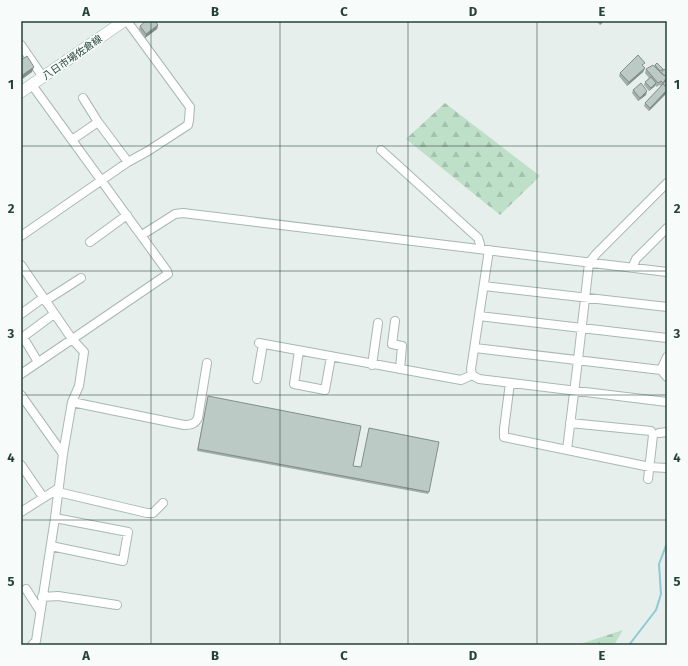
<svg xmlns="http://www.w3.org/2000/svg" width="688" height="666" viewBox="0 0 688 666" font-family="'Fira Sans','Noto Sans JP',sans-serif">
<defs>
<pattern id="forest-firs" width="22" height="20" patternUnits="userSpaceOnUse"><rect width="22" height="20" fill="#bfe0c8"/><path d="M5 1l3.5 6h-7zM16 11l3.5 6h-7z" fill="#a4c1ad"/></pattern>
</defs>
<rect width="100%" height="100%" fill="#e6efeb"/>
<path fill="url(#forest-firs)" d="M445,103l95,73 -40,39 -94,-76z
M623,630l-9,15h-37z"/>
<g fill="none" stroke-linecap="round" stroke-linejoin="round">
<path stroke="#8ec9d4" stroke-width="2" d="M629,645l27,-35 5,-16 -2,-30 8,-21"/>
<defs>
<path id="street" d="M21,45l22,32
M83,98l15,24 30,40
M72,140l26,-18
M381,150l97,88 2,6v5
M142,235l33,-21 8,-1 484,59
M21,236l107,-74 20,-11 40,-26 1,-5 1,-13 -63,-86
M90,242l37,-27
M489,250l-18,119 1,6 7,4 188,23
M21,265l51,74 12,13 -5,34 -7,16 -9,52 -8,64 -19,123 -4,4
M632,268l4,-9 31,-31
M484,286l183,21
M45,301l36,-23
M21,314l22,-16
M479,316l188,22
M395,321l-3,23 10,2 -2,23
M259,343l202,37 11,-5
M475,348l186,22
M299,351l-5,33 31,6 6,-33
M667,357l-6,13 6,7
M38,362l-15,-25 31,-23
M372,365l6,-42
M21,374l147,-100 -1,-3 -135,-186
M257,379l6,-35
M510,383l-6,46v8l146,30 17,1
M21,395l42,59
M72,402l112,23c7,0 11,-1 14,-7l9,-55
M570,423l81,8 2,4 -5,44
M659,433l8,-1
M567,450l11,-90 11,-97 7,-9 71,-71
M21,465l22,32
M58,492l89,21h6l10,-10
M21,512l38,-24
M51,546l72,15 5,-29 -73,-14
M26,589l14,22
M42,597l16,-1 59,9"/>
<path id="secondary" d="M21,92l103,-71"/>
</defs>
<use href="#street" stroke="#a8b8b2" stroke-width="10"/>
<use href="#secondary" stroke="#a4bbb3" stroke-width="12"/>
<use href="#street" stroke="#fff" stroke-width="8"/>
<use href="#secondary" stroke="#fff" stroke-width="11"/>
</g>
<path fill="#a1aea9" d="M596,21h8l-4,4z
M156,22l2,3 -1,4 -12,9 -6,-9 1,-3z
M655,65l8,4 -1,2 -2,1 1,1 6,-1v3l-1,1v5l-3,4h1l1,-2 2,-2v11l-18,19 -5,-5 1,-3 16,-17 -2,-1 -2,2 -2,-2v1l-6,5 -5,-6 1,-3 4,-4 -4,-5 1,-4 8,-3z
M643,67l2,1 -2,4 -16,14 -8,-10 1,-3z
M633,90l13,5 -8,6 -6,-8z
M208,396l145,70 7,1 69,25 -1,2 -231,-43z"/>
<path fill="#838d89" d="M601,21h3l-4,4z
M158,25l-1,4 -12,9 1,-4z
M34,67l-2,5 -11,8v-4z
M645,68l-2,4 -16,14 2,-4z
M667,78l-1,3 -5,5 2,-3z
M656,83l-1,3 -6,5 2,-3z
M667,90v3l-18,18 1,-3z
M647,91l-1,4 -8,6 2,-3z"/>
<path fill="#bbcac4" stroke="#838d89" d="M146,21h9l3,4 -12,9 -6,-8z
M638,55l7,8 -3,2 3,3 -16,14 -9,-9z
M27,56l7,11 -13,9v-16z
M657,63l6,6 -3,2 -5,-6z
M653,65l8,8 6,4 -4,6 -2,-2 -3,2 -12,-14z
M664,69l3,3v2l-2,2 -4,-3z
M651,77l5,6 -5,5 -6,-6z
M641,83l6,8 -7,7 -7,-8z
M663,84l4,4v2l-17,18 -5,-5z
M208,396l153,30 -8,40 8,1 8,-39 70,14 -10,50 -231,-43z"/>
<path fill="none" stroke="#24423a" stroke-width="1" stroke-opacity="0.55" d="M151,21v624M280,21v624M408,21v624M537,21v624M21,146h646M21,271h646M21,395h646M21,520h646"/>
<g text-anchor="middle" stroke-width="3.5" stroke-linejoin="round" paint-order="stroke">
<g font-size="10" fill="#24423a" stroke="#f7fbf9">
<text transform="translate(72 57) rotate(-35)" y="4">八日市場佐倉線</text>
</g>
</g>
<rect width="688" height="666" fill="none" stroke="#f7fbf9" stroke-width="44"/>
<rect x="22" y="22" width="644" height="622" fill="none" stroke="#24423a" stroke-width="1.5"/>
<g font-size="13" text-anchor="middle" font-weight="bold" fill="#24423a">
<text x="86" y="16">A</text>
<text x="215" y="16">B</text>
<text x="344" y="16">C</text>
<text x="473" y="16">D</text>
<text x="602" y="16">E</text>
<text x="11" y="89">1</text>
<text x="677" y="89">1</text>
<text x="11" y="213">2</text>
<text x="677" y="213">2</text>
<text x="11" y="338">3</text>
<text x="677" y="338">3</text>
<text x="11" y="462">4</text>
<text x="677" y="462">4</text>
<text x="11" y="586">5</text>
<text x="677" y="586">5</text>
<text x="86" y="660">A</text>
<text x="215" y="660">B</text>
<text x="344" y="660">C</text>
<text x="473" y="660">D</text>
<text x="602" y="660">E</text>
</g>
</svg>
